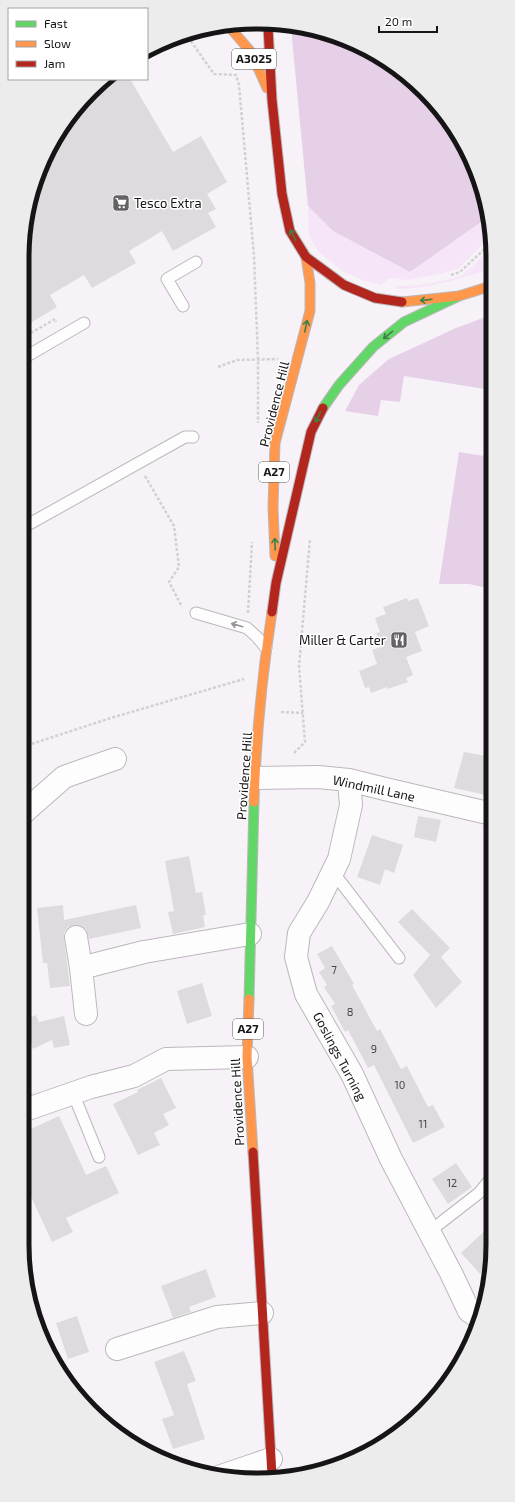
<svg xmlns="http://www.w3.org/2000/svg" width="515" height="1502" viewBox="0 0 515 1502" font-family="'Exo 2',sans-serif">
<rect width="100%" height="100%" fill="#f7f2f7"/>
<path fill="#f6e5f8" d="M308,206l25,25 77,41 78,-55 3,10v9l-33,33 -23,6 -27,5 -19,-2 -8,7 -19,-5 -20,-9 -23,-19 -10,-16z
M491,247v23c-31,8 -62,19 -95,19l2,-3c13,1 53,-5 64,-11 7,-4 23,-22 29,-28z"/>
<path fill="#e5d0e7" d="M292,28l26,2 57,24 60,48 40,65 13,50 -78,55 -77,-41 -25,-25 -16,-167z
M491,315v75l-87,-14 -4,26 -19,-2 -3,16 -33,-5 14,-26 30,-26 67,-31z
M491,450l1,139 -23,-5h-30l20,-132 31,5z"/>
<path fill="#dedbdf" d="M111,79h19l43,73 28,-16 26,46 -20,12 9,15 -8,4 8,14 -43,24 -11,-20 -33,20 7,12 -44,25 -8,-13 -34,20 7,12 -35,21v-70l8,-61 41,-83z
M407,598l1,3 10,-3 11,28 -14,6 7,19 -16,6 7,18 -7,3 2,4 -20,7 -1,-2 -16,6 -2,-6 -4,1 -6,-17 18,-7 -5,-14 10,-3 -6,-14 4,-1 -5,-14 11,-4 -3,-7z
M464,752l28,5 -6,38 -32,-7z
M418,816l23,4 -5,22 -22,-5z
M372,835l31,10 -9,28 -9,-4 -5,16 -23,-8z
M189,856l7,37 6,-1 4,23h-3l2,12 -32,7 -5,-22 6,-1 -9,-50z
M63,905l1,15 72,-15 5,23 -52,11 -3,-10 -5,-3 -7,-1 -6,2 -4,5v7l6,47 -20,2 -3,-25h-4l-6,-55z
M412,909l38,39 -9,9 21,25 -26,26 -23,-33 17,-20 -32,-33z
M332,946l22,38 -2,1 25,46 3,-2 21,40 6,-3 21,41 5,-2 12,22 -32,16 -39,-78 -6,3 -20,-38 -3,2 -14,-26 4,-2 -11,-17 3,-2 -8,-13 6,-4 -8,-14z
M202,983l10,33 -25,8 -10,-33z
M36,1015l3,7 25,-6 6,29 -16,3 -2,-8 -19,9 -11,-23v-5z
M161,1078l15,30 -13,6 6,11 -15,8 6,12 -22,10 -25,-51 25,-12 -1,-2z
M59,1116l27,59 20,-9 13,27 -53,25 7,14 -21,10 -30,-65v-44z
M456,1163l16,24 -24,17 -16,-25z
M493,1223v21l-3,21 -10,9 -19,-21z
M206,1269l10,28 -27,10 2,5 -18,6 -12,-32z
M77,1316l12,36 -21,7 -12,-36z
M184,1351l12,30 -9,3 18,55 -32,10 -11,-30 12,-4 -20,-53z"/>
<g fill="none" stroke-linecap="round" stroke-linejoin="round">
<defs>
<path id="lane" d="M183,306l-16,-27 29,-17
M22,359l62,-36
M22,528l163,-91h8
M196,613l51,15 10,9 9,11
M333,872l66,86
M73,1093l26,64
M430,1231l49,-38 14,-17"/>
<path id="street" d="M255,778l63,-1 31,3 36,9 107,25
M349,780l2,25 -12,54 -21,43 -19,31 -3,24 10,37 46,80 39,85 60,114 18,38 10,7
M22,814l42,-37 51,-18
M76,937l5,31
M86,1014l-5,-46 63,-16 106,-18
M22,1111l69,-24 43,-11 32,-17 81,-2
M117,1349l100,-32 45,-4
M221,1476l50,-17"/>
<path id="fast" d="M323,408l16,-23 34,-38 31,-25 55,-26
M249,999l5,-197"/>
<path id="slow" d="M227,24l24,28 16,36
M402,302l57,-6 32,-10
M275,556l-2,-49 2,-64 35,-132v-28l-4,-26
M254,802c2,-63 8,-127 18,-190
M249,999l-2,58 6,95"/>
<path id="jam" d="M268,27l4,73 10,94 8,37 16,26 38,28 31,13 27,4
M272,612l4,-29 35,-151 12,-24
M253,1152l19,323"/>
</defs>
<use href="#lane" stroke="#bbb8bc" stroke-width="13"/>
<use href="#street" stroke="#bbb8bc" stroke-width="24"/>
<use href="#fast" stroke="#bbb8bc" stroke-width="11"/>
<use href="#slow" stroke="#bbb8bc" stroke-width="11"/>
<use href="#jam" stroke="#bbb8bc" stroke-width="11"/>
<path stroke="#d2d1d2" stroke-width="2.5" stroke-dasharray="3 2" stroke-linecap="butt" d="M188,37l26,37 22,1 3,10 15,171 4,103v64
M451,275l9,-3 31,-29
M29,337v-3l26,-15 1,3
M218,367l19,-7 41,-1
M145,476l29,50 5,41 -10,15 13,25
M248,613l4,-71
M281,712l22,1
M22,747l92,-30 130,-38
M294,753l11,-11 -6,-76 11,-127"/>
<use href="#lane" stroke="#fefdfe" stroke-width="11"/>
<use href="#street" stroke="#fefdfe" stroke-width="22"/>
<use href="#fast" stroke="#63d668" stroke-width="9"/>
<use href="#slow" stroke="#ff974d" stroke-width="9"/>
<use href="#jam" stroke="#b3261e" stroke-width="9"/>
</g>
<defs><path id="oneway-shaft" d="M-6 0H5M1.5-3L5.5 0L1.5 3" fill="none" stroke-width="1.6" stroke-linecap="round" stroke-linejoin="round"/></defs>
<g stroke="#407f43">
<use href="#oneway-shaft" transform="translate(293 235) rotate(-118)"/>
<use href="#oneway-shaft" transform="translate(426 300) rotate(173)"/>
<use href="#oneway-shaft" transform="translate(306 326) rotate(-78)"/>
<use href="#oneway-shaft" transform="translate(388 335) rotate(141)"/>
<use href="#oneway-shaft" transform="translate(318 417) rotate(116)"/>
<use href="#oneway-shaft" transform="translate(275 544) rotate(-92)"/>
</g>
<use stroke="#969496" href="#oneway-shaft" transform="translate(237 625) rotate(-164)"/>
<defs>
<symbol id="supermarket-square" viewBox="-11 -11 22 22"><rect x="-9" y="-9" width="18" height="18" rx="4" fill="#656265" stroke="#fff"/><path d="M-6-5.5h2.5l.6 2H6L4.5 2H-2.5L-4.4-4H-6ZM-1.5 3.2a1.3 1.3 0 1 0 .1 0ZM3 3.2a1.3 1.3 0 1 0 .1 0Z" fill="#fff"/></symbol>
<symbol id="restaurant-square" viewBox="-11 -11 22 22"><rect x="-9" y="-9" width="18" height="18" rx="4" fill="#656265" stroke="#fff"/><path d="M-5-6h1v4h1v-4h1v4h1v-4h1v5L-1.5 .5V6h-2V.5L-5-1ZM5-6V6H3V1.5H1.5Q1.5-4 5-6Z" fill="#fff"/></symbol>
</defs>
<g fill-rule="evenodd">
<use href="#supermarket-square" x="111" y="193" width="20" height="20"/>
<use href="#restaurant-square" x="389" y="630" width="20" height="20"/>
</g>
<g text-anchor="middle" stroke-width="3" stroke-linejoin="round" paint-order="stroke">
<g font-size="11" fill="#484648">
<text x="334" y="974">7</text>
<text x="350" y="1016">8</text>
<text x="374" y="1053">9</text>
<text x="400" y="1089">10</text>
<text x="423" y="1128">11</text>
<text x="452" y="1187">12</text>
</g>
<g fill="#fff" stroke="#5c5a5c" stroke-width="1">
<rect x="232" y="49" width="44" height="20" rx="3"/>
<rect x="259" y="462" width="30" height="20" rx="3"/>
<rect x="233" y="1019" width="30" height="20" rx="3"/>
</g>
<g font-size="12" font-weight="bold" fill="#161416">
<text x="254" y="63">A3025</text>
<text x="274" y="476">A27</text>
<text x="248" y="1033">A27</text>
</g>
<g font-size="13" fill="#161416" stroke="#fff" text-anchor="start">
<text x="134" y="208">Tesco Extra</text>
<text x="386" y="645" text-anchor="end">Miller &amp; Carter</text>
</g>
<g font-size="13" fill="#161416" stroke="#fff">
<text transform="translate(274 404) rotate(-76)" y="5">Providence Hill</text>
<text transform="translate(244 776) rotate(-86)" y="5">Providence Hill</text>
<text transform="translate(374 788) rotate(12)" y="5">Windmill Lane</text>
<text transform="translate(340 1056) rotate(62)" y="5">Goslings Turning</text>
<text transform="translate(237 1102) rotate(-93)" y="5">Providence Hill</text>
</g>
</g>
<path d="M0 0H515V1502H0ZM257 29H258A228 228 0 0 1 486 257V1245A228 228 0 0 1 258 1473H257A228 228 0 0 1 29 1245V257A228 228 0 0 1 257 29Z" fill="#ececec" fill-rule="evenodd"/>
<path fill="none" stroke="#161416" stroke-width="5" d="M257 29H258A228 228 0 0 1 486 257V1245A228 228 0 0 1 258 1473H257A228 228 0 0 1 29 1245V257A228 228 0 0 1 257 29Z"/>
<rect x="8" y="8" width="140" height="72" fill="#ffffff" stroke="#a2a1a2"/>
<rect x="16" y="21" width="20" height="6" fill="#63d668" stroke="#a2a1a2"/>
<text x="44" y="28" font-size="12" fill="#161416">Fast</text>
<rect x="16" y="41" width="20" height="6" fill="#ff974d" stroke="#a2a1a2"/>
<text x="44" y="48" font-size="12" fill="#161416">Slow</text>
<rect x="16" y="61" width="20" height="6" fill="#b3261e" stroke="#a2a1a2"/>
<text x="44" y="68" font-size="12" fill="#161416">Jam</text>
<path d="M379 26v6h58v-6" fill="none" stroke="#161416" stroke-width="2"/>
<text x="385" y="26" font-size="12" fill="#161416" stroke="#ffffff" stroke-width="3" paint-order="stroke">20 m</text>
</svg>
